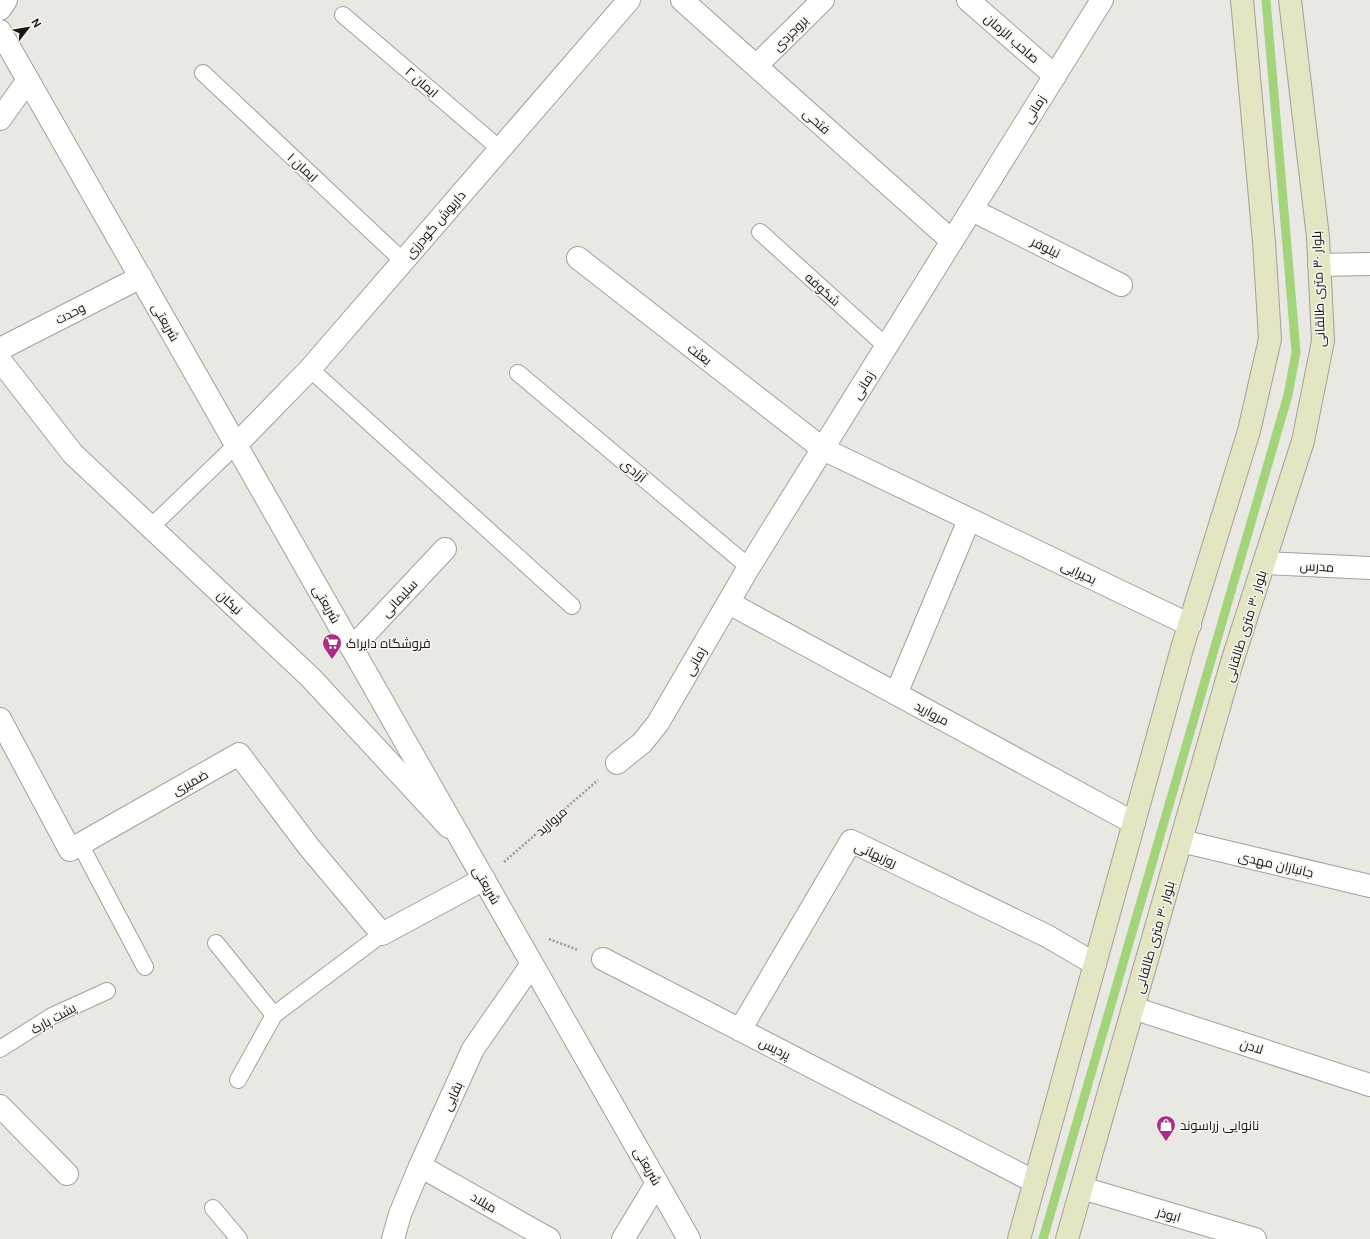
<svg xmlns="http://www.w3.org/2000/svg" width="1370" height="1239" viewBox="0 0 1370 1239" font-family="'DM Sans',Cairo,sans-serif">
<rect width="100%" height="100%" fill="#eae8e2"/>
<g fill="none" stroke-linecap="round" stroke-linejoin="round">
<path stroke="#a3d47b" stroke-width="9" d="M1043,1239l245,-844 8,-43 -30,-352"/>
<defs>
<path id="service" d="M343,15l157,134
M203,73l200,188
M760,232l127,115
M310,369l262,237
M518,373l231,194
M151,527l85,-82
M80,844l65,123
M216,943l58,72
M0,1049l52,-33 55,-25
M238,1080l36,-65 108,-81
M213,1208l26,31"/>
<path id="minor" d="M682,0l270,241
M968,0l87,76
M0,9l6,-9
M756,66l67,-66
M0,119l28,-39
M972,210l149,75
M578,258l245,191 367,176
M1319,265l51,-1
M0,360l73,94 238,224 138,149
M236,445l74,-76 319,-369
M1264,563l106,5
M729,603l405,220
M352,648l93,-99
M896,694l73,-174
M0,719l70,131 169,-96 70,93 73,87 102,-55
M617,763l25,-20 16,-20 91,-156 353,-567
M1181,841l189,45
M603,959l432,223
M1133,1008l237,77
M740,1030l111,-189 196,95 48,28
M0,1106l67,68
M420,1166l129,73
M1082,1188l173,51
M623,1239l34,-56"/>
<path id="tertiary" d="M0,31l689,1208
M0,349l141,-72
M393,1239l7,-25 20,-48 53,-117 59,-85"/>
<path id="secondary" d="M1019,1239l164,-594 66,-214 21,-92 -6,-97 -22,-242
M1067,1239l165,-577 71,-221 20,-100 -5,-104 -28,-237"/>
</defs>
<use href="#service" stroke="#a2a09b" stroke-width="18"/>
<use href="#minor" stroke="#a2a09b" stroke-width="24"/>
<use href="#tertiary" stroke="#a2a09b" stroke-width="24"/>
<use href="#secondary" stroke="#a2a09b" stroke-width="24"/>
<path stroke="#9d9b97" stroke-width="2.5" stroke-dasharray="2 2" stroke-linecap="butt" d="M504,862l94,-82
M549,939l29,11"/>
<use href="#service" stroke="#fff" stroke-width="16"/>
<use href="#minor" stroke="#fff" stroke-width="22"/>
<use href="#tertiary" stroke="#fff" stroke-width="22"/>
<use href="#secondary" stroke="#e4e5c3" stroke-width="22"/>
</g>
<defs>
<symbol id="supermarket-pin" viewBox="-11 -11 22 30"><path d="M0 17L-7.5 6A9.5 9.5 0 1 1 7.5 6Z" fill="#a82f85" stroke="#f8f5f0"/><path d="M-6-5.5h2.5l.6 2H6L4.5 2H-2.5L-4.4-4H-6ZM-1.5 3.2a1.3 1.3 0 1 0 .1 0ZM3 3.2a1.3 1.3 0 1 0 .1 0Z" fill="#fff"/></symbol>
<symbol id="shop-pin" viewBox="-11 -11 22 30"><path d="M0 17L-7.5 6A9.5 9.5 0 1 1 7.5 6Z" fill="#a82f85" stroke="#f8f5f0"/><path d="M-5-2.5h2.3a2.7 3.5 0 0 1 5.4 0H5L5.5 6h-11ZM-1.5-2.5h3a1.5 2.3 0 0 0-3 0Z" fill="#fff"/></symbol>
</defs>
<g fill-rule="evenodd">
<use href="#supermarket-pin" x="321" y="632" width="22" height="30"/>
<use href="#shop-pin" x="1155" y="1114" width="22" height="30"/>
</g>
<g text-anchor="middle" stroke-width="3" stroke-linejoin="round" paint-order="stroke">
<g font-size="13" fill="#171614" stroke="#f8f5f0">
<text transform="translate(790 33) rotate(-45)" y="5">بروجردی</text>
<text transform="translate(1012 38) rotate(41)" y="5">صاحب الزمان</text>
<text transform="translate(422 82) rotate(41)" y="5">ایمان ۲</text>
<text transform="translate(1034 109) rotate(-58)" y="5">زمانی</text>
<text transform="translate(817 121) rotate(42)" y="5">فتحی</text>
<text transform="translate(303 167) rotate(43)" y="5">ایمان ۱</text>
<text transform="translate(435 224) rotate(-49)" y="5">داریوش گودرزی</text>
<text transform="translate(1046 247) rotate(27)" y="5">نیلوفر</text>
<text transform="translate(823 289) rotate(42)" y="5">شکوفه</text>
<text transform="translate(1318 289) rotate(-92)" y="5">بلوار ۳۰ متری طالقانی</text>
<text transform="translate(70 313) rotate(-27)" y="5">وحدت</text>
<text transform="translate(166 322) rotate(60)" y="5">شریعتی</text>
<text transform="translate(700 354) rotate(38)" y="5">بعثت</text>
<text transform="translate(863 385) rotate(-58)" y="5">زمانی</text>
<text transform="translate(634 470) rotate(40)" y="5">آزادی</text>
<text transform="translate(1317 566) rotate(3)" y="5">مدرس</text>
<text transform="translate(1079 572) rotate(25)" y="5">بحیرایی</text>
<text transform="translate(399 598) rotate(-47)" y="5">سلیمانی</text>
<text transform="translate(230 602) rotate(43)" y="5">نیکان</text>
<text transform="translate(327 604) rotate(60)" y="5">شریعتی</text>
<text transform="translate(1245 626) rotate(-73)" y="5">بلوار ۳۰ متری طالقانی</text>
<text transform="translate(695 661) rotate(-60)" y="5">زمانی</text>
<text transform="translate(932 713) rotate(28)" y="5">مروارید</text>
<text transform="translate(190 782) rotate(-29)" y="5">ضمیری</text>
<text transform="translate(551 821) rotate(-41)" y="5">مروارید</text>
<text transform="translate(876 854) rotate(24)" y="5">روزبهانی</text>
<text transform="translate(1276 864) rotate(13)" y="5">جانبازان مهدی</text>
<text transform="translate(487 885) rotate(60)" y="5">شریعتی</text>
<text transform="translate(1154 937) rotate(-74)" y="5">بلوار ۳۰ متری طالقانی</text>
<text transform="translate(53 1018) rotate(-29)" y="5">پشت پارک</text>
<text transform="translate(1252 1046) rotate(18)" y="5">لادن</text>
<text transform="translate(775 1048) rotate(27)" y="5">پردیس</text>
<text transform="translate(452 1096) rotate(-65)" y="5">بقایی</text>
<text transform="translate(648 1166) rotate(60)" y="5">شریعتی</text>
<text transform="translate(484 1202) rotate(30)" y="5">میلاد</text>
<text transform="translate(1169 1214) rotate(16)" y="5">ابوذر</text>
</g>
<g font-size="13" fill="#171614" stroke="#f8f5f0" text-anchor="start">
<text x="346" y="648">فروشگاه دایراک</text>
<text x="1180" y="1130">نانوایی زراسوند</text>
</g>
</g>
<g transform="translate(28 28) rotate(59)" stroke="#f8f5f0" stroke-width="3" paint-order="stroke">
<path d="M0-3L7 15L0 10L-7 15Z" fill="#171614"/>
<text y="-6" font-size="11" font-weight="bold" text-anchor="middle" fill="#171614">N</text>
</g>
</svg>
